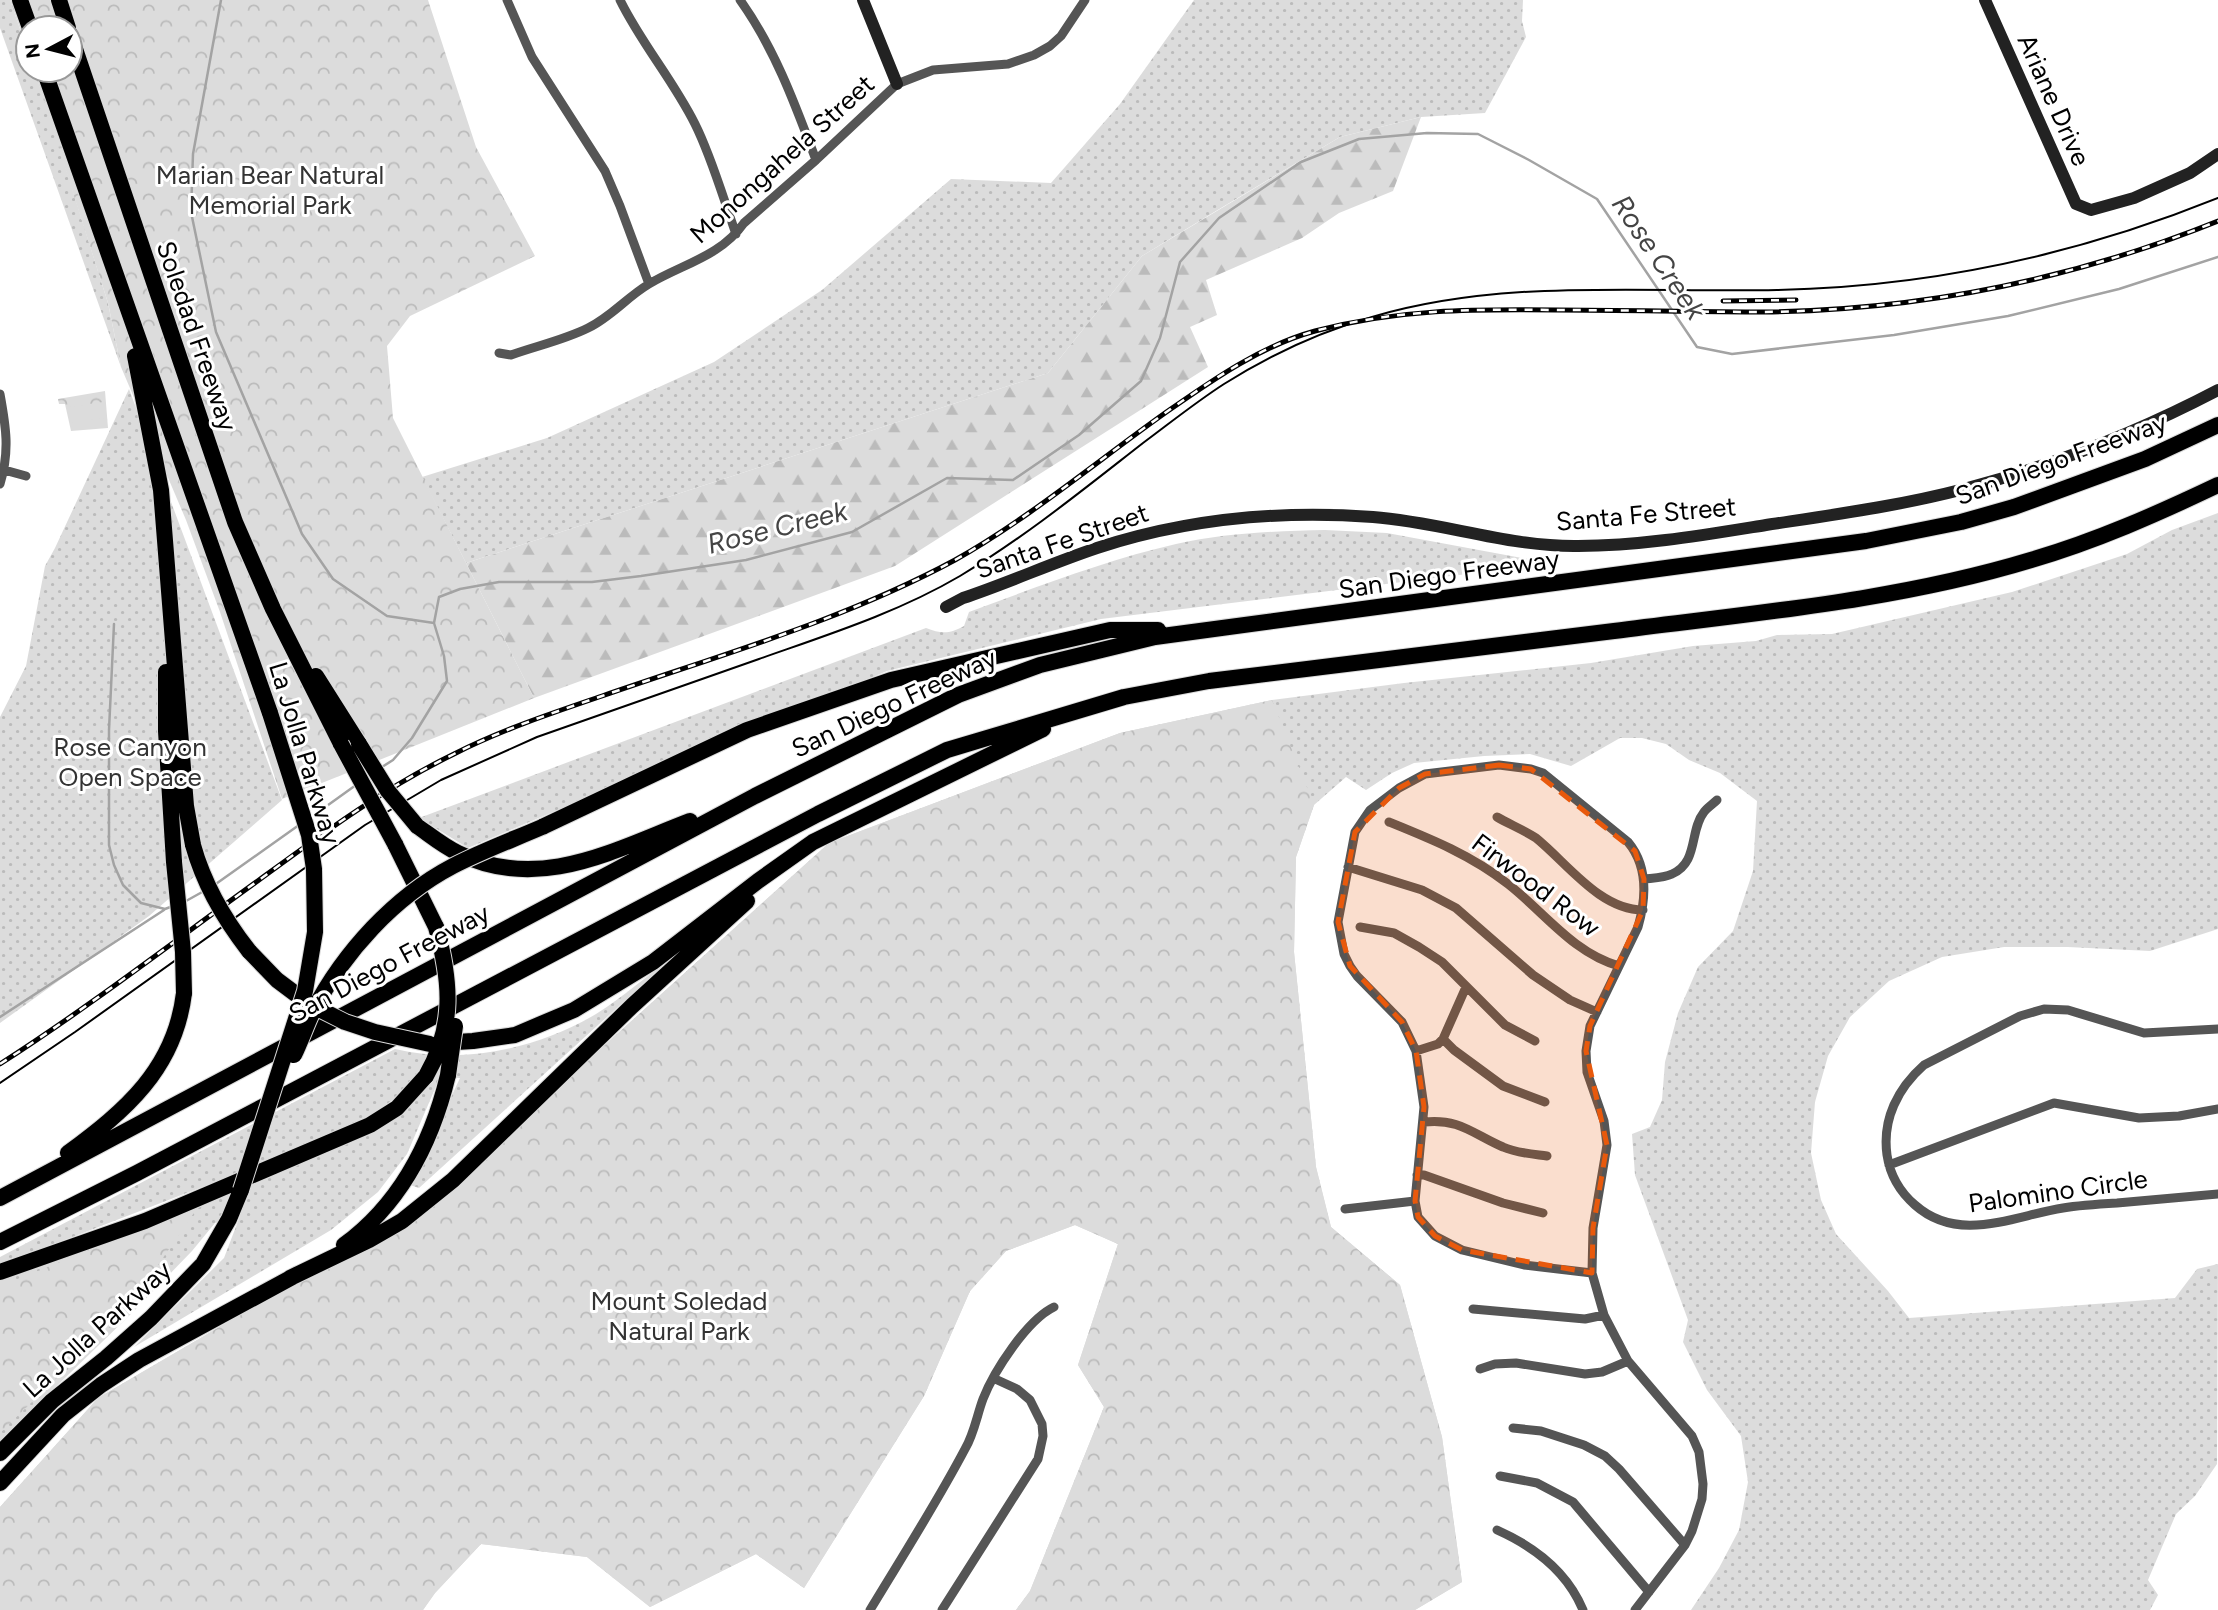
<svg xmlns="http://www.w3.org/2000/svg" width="2218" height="1610" viewBox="0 0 2218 1610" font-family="Figtree,sans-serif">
<defs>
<pattern id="grass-dots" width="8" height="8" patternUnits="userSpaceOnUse" patternTransform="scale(1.75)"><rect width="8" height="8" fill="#dcdcdc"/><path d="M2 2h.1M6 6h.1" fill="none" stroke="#bbb" stroke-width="1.8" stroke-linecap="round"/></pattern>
<pattern id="forest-firs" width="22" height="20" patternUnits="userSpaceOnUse" patternTransform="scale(1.75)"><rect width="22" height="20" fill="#dcdcdc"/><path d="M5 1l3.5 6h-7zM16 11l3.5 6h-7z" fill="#bbb"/></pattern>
<pattern id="park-crowns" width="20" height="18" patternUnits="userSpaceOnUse" patternTransform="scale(1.75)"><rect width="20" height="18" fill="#dcdcdc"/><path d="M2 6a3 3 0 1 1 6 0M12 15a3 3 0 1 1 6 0" fill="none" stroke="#bbb"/></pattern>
</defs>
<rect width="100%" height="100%" fill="#fff"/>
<path fill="url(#grass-dots)" d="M0,0h10l18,52v18h6l10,29 64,204 13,64 -121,-339z
M1194,0h329l-1,21 4,16 -41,76 -64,4 -81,20 -124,74 -74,45 -94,117 -582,190 -44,-86 125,-39 167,-76 108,-72 129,-111 100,4 69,-79z
M129,389l153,411 -133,116 -149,107v-306l26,-51 19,-100 10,-18z
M2218,513v416l-68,22 -82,-4h-64l-62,10 -53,24 -39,36 -22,39 -13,46 -4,51 10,47 15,34 52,57 21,27 266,-20 22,-29 21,-5 -1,200 -22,32 -19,18 -28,66 10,15 -8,15h-459l28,-42 20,-38 9,-48 -7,-46 -34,-46 -24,-48 5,-22 -53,-145 -3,-41 18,-7 12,-27 3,-38 13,-49 20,-46 35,-36 20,-60 4,-70 -37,-28 -31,-13 -23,-16 -24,-6h-22l-49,28 -41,-12 -46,2 -70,7 -22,10 -26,17 -20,-13 -32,28 -18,52 -2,95 22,215 15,60 69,58 42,152 20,145 -47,28h-399l14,-19 74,-184 -26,-42 40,-121 -43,-19 -69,26 -36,40 -46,105 -120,192 -48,-34 -106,53 -63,-50 -106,-13 -46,49 -12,17h-423v-103l98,-109 328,-192 403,-363 291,-110 152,-33 132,-17 187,-20 102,-17 63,-5 21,-6 55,-1 180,-42 115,-38 45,-24z
M1325,530l62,3 157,29 1,6 -14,2 -15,-2 -415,51 -214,52 -419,177 -49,-30 507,-190c15,6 24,6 38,-2l5,-14c68,-25 137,-52 207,-68 49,-11 100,-13 149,-14z
M674,956l-255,232 -9,-3 50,-107 -20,-1 -33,77 -29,38 -47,38 -197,117 90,-89 16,-42 -25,7 -23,28 -58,60 -134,130v-161l213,-81 157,-68 37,-42 -29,22 -32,17 -66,29 -280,108v-8l395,-208c68,16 142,0 201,-35 27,-17 52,-39 78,-58z"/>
<path fill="url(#forest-firs)" d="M1421,117l-28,74 -54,22 -37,25 -96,42 11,35 -27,12 18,40 -313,199 -361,132 -68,-135 582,-190 94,-117 198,-119z"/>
<path fill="url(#park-crowns)" d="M10,0h418l48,147 59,109 -125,60 -23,30 6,72 141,280 -252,101 -62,-187 -34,-92 -65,-153 -13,-64 -74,-233h36v-42h-42v24z
M105,391l3,37 -37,3 -6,-27h-6l-1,-5z
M1272,700l42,105 -18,52 -2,95 22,215 15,60 69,58 42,152 20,145 -47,28h-399l14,-19 74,-184 -26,-42 40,-121 -43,-19 -69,26 -36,40 -46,105 -120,192 -48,-34 -106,53 -63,-50 -106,-13 -46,49 -12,17h-423v-103l98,-109 328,-192 403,-363 291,-110z
M198,1207l-71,103 -127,123v-147z"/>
<path fill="#dcdcdc" d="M103,402l2,16 -34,5 -2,-16z"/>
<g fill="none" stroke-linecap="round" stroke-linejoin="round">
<path stroke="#a3a3a3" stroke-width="2.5" d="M221,0l-28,154 -2,58 25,120 86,202 31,45 54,37 47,7
M114,624l-5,106v115l5,20 9,20 18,18 24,6 8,-3
M382,767l11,-7 19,-22 35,-57 -3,-25 -10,-33 5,-26 21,-8 39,-7h93l49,-6 105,-16 106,-28 95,-54 66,2 66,-45 62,-54 19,-43 20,-76 39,-44 82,-56 58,-23 68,-6 51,1 51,26 68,39 100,148 35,7 162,-19 114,-19 111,-27 99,-32
M310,818l46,-33
M213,886l86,-61
M186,901l18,-10
M0,1017l164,-107"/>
<defs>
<path id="highway" d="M20,0l10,28
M59,0l9,28
M70,34l165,488 38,87 68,135
M44,70l226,643
M135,356l26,134 25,316 7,39
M166,672v59l8,131
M316,676l43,68
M417,826c13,9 26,20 41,27 81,40 156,-3 232,-32
M542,827l205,-97 144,-50 219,-50h48
M395,844l41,83
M249,951l28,29 32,24
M440,1043l33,-2 42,-6 59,-25 79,-48 105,-81 55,-39 230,-113
M68,1153c57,-42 107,-84 116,-160
M0,1198l755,-402 203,-101 82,-30 115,-28 711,-96 95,-19 53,-15 131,-48 73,-34
M0,1242l137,-69 681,-359 129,-64 177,-53 85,-16c135,-17 270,-34 405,-50 139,-18 282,-30 417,-71 65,-19 126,-46 187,-75
M344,1245c56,-41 88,-103 104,-170
M0,1272l145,-51 225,-96 27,-17 29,-32
M290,1278l79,-38 33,-19 51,-41 179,-174 115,-105
M0,1453l52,-52 54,-43 45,-40 52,-54 26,-45 12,-29
M0,1483l63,-68 38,-30 38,-25 159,-86"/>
</defs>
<use href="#highway" stroke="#dbdbdb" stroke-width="18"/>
<path stroke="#555" stroke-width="9" d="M507,0l25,57 73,114 15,35 29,78
M620,0c21,43 53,80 75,124 17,34 28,74 41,110
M740,0c35,49 55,104 76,160
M499,353l12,2c25,-9 53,-15 77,-27 23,-11 39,-31 61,-44 33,-20 71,-27 95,-61l72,-63 81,-76 36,-14 75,-6 26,-9 16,-9 11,-10 24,-36
M0,394c6,33 10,57 0,90
M1,469l25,7
M1497,817c12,7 27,13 39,21 31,25 64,72 107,72
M1389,822c42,17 82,33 119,62 36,28 65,69 111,82
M1348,867l74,23 34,18 77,67 37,25 27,12
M1644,879c8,-1 20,-1 28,-5 27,-12 17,-43 32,-62 3,-4 9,-8 13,-12
M1360,927l34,6 25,14 23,15 63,63 30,16
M2218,1029l-74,4 -76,-23 -24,-1 -24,7 -96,49c-26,23 -42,54 -37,90 3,20 13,37 28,50 44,39 98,11 148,3 18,-3 36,-4 54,-5 33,-3 67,-6 101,-9
M1443,1039l11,11 49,36 42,16
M1416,1051l22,-7 5,-5 23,-52
M1424,1122c35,-4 49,12 79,25 13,6 29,7 44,9
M1889,1165l165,-62 85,15 40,-2 39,-7
M1417,1175h7l79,28 40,10
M1345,1209l70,-8
M1592,1273l-68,-8 -62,-15 -27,-14 -17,-19 -3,-16 9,-94 -8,-56 -14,-29 -45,-46 -7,-10 -6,-12 -6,-32 17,-90 15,-22 29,-22 26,-14 74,-9 32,4 12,4 85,69c20,24 18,57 10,85l-48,99 -4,25 1,21 17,49 3,24 -14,83 -1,45 12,42 24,46 64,75 7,16 4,32 -1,15 -10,32 -7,14 -50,65
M1473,1309l112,10 19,-4
M1480,1369l15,-5 21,-1 69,11 17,-2 26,-11
M1513,1428l28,3 43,14 21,11 14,13 66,76
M1500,1476l37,7 36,19 76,90
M1497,1530c38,17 70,41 86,80
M870,1610c32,-53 66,-106 95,-161 9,-15 12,-34 18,-50 11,-28 44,-79 71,-92
M942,1610l96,-151 5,-23 -1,-12 -12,-24 -13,-11 -24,-11"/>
<path stroke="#222" stroke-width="12" d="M863,0l34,84
M1985,0l91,204 15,6 43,-12 56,-25 28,-19
M946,607l17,-9c45,-15 89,-35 134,-50 89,-29 182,-38 276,-31 69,5 135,30 205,29 63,0 126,-11 188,-21 66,-10 133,-19 198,-36 87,-23 174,-57 254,-99"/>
<use href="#highway" stroke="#000" stroke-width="16"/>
<path stroke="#000" stroke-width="2" d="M0,1083l75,-51 290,-207 76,-45 96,-43c74,-26 148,-52 222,-78 68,-24 138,-46 201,-83 65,-39 124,-87 183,-133 27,-20 53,-41 81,-59 46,-29 95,-52 148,-67 131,-39 270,-24 405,-27 152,-3 300,-35 441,-92"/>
<defs>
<path id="rail" d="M1723,301l73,-1
M0,1064c89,-57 173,-122 259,-184 63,-46 125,-92 195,-126 47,-24 98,-41 148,-58 118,-41 242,-76 353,-136 73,-41 141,-98 210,-147 46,-32 95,-67 150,-82 82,-22 158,-22 242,-21 69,0 139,2 208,2 156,-2 309,-33 453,-91"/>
</defs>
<use href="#rail" stroke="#000" stroke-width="5"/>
<use href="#rail" stroke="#fff" stroke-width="2.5" stroke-dasharray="8" stroke-linecap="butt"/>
<defs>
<path id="highway-bridge" d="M341,744l54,100
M359,744l29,47 29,35
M193,845c11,40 31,74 56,106
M174,862l9,90 1,41
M309,1004l36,18 30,10 55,12
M294,1055c7,-14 12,-30 19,-44 31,-59 81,-114 140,-145 29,-15 59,-26 89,-39
M448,1075l7,-49
M426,1076c29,-50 25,-95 10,-149
M241,1190l64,-199 10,-59 -1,-63 -5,-34 -39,-122"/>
</defs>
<use href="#highway-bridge" stroke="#dbdbdb" stroke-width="18" stroke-linecap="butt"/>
<use href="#highway-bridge" stroke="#000" stroke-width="16"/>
</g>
<path fill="#e8590c" fill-opacity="0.2" stroke="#e8590c" stroke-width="5" stroke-dasharray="14 9" stroke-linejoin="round" d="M1499,765l32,4 104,82 9,28 -1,31 -53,116 -4,25 21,94 -14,83 -1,45 -130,-23 -27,-14 -17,-19 -3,-16 9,-94 -8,-56 -14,-29 -52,-56 -12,-44 17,-90 44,-44 26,-14z"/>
<g text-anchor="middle" stroke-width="6" stroke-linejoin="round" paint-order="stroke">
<g font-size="26" fill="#000" stroke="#fff">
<text transform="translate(2054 100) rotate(66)" y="9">Ariane Drive</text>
<text transform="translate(782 159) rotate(-42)" y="9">Monongahela Street</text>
<text transform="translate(197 336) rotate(71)" y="9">Soledad Freeway</text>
<text transform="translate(2061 459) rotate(-20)" y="9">San Diego Freeway</text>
<text transform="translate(1646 514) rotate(-5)" y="9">Santa Fe Street</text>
<text transform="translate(1062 541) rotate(-19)" y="9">Santa Fe Street</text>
<text transform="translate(1449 574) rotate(-8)" y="9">San Diego Freeway</text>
<text transform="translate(894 703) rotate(-25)" y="9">San Diego Freeway</text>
<text transform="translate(305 753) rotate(73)" y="9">La Jolla Parkway</text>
<text transform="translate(1536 885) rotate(37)" y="9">Firwood Row</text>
<text transform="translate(389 963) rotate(-28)" y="9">San Diego Freeway</text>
<text transform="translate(2058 1191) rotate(-8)" y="9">Palomino Circle</text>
<text transform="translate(97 1329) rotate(-42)" y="9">La Jolla Parkway</text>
</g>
<g font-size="26" fill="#333" stroke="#fff">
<text x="270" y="184">Marian Bear Natural<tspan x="270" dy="30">Memorial Park</tspan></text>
<text x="130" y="756">Rose Canyon<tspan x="130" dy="30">Open Space</tspan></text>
<text x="679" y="1310">Mount Soledad<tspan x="679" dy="30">Natural Park</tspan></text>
</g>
<g font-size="28" font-style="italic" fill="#444" stroke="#fff">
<text transform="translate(1659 257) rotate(56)" y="10">Rose Creek</text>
<text transform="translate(777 527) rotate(-14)" y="10">Rose Creek</text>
</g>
</g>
<g transform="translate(49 49) rotate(263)"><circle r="33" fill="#ffffff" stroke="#999999" stroke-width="2"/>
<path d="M0-5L12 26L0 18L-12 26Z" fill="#000000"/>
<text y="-10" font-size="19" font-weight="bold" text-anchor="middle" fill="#000000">N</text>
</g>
</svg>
